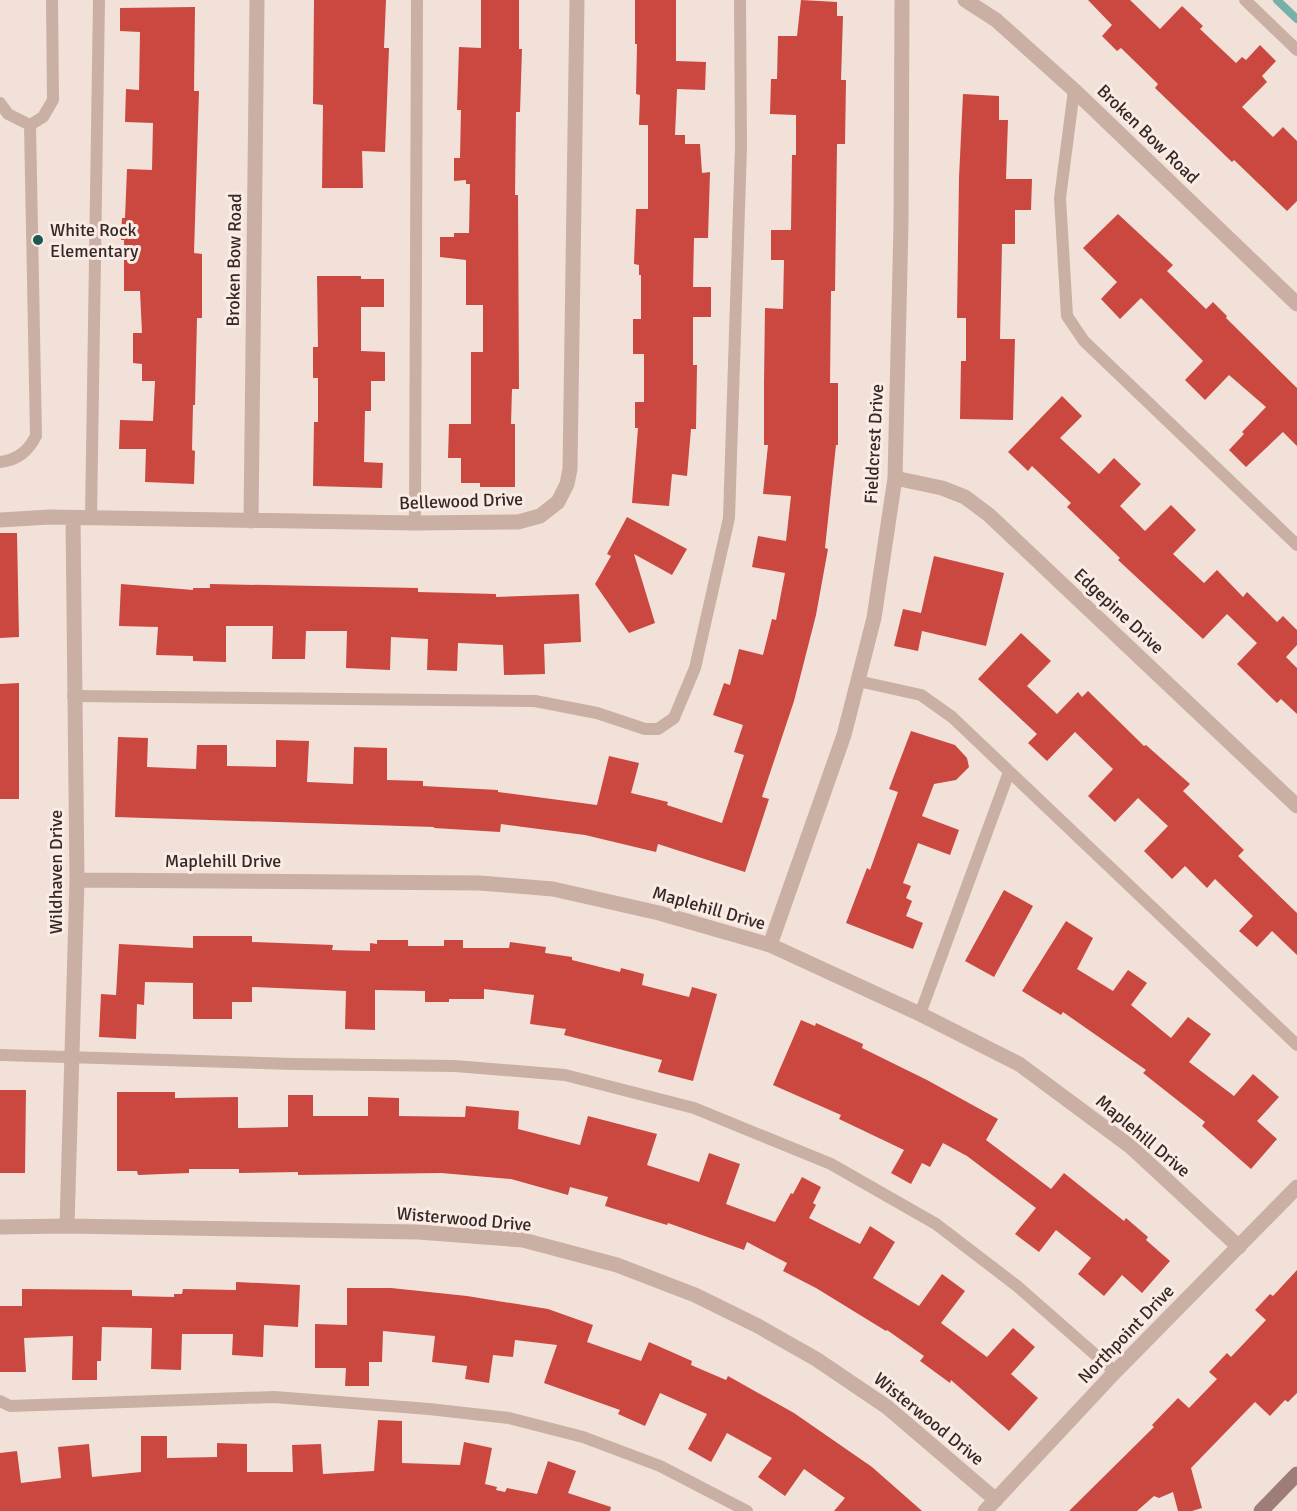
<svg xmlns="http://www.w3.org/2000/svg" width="1297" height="1511" viewBox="0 0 1297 1511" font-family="Signika,sans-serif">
<rect width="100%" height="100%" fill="#f2e1d8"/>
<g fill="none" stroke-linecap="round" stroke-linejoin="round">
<path stroke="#77b0a8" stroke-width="8" d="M1277,0l20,19"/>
</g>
<path fill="#ca483f" d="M314,0h72l-2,48h5l-4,104 -23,-1 1,37h-41l1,-83 -10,-1z
M481,0h38v49h3l-2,63h-4l-1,83h3l1,194h-7l-1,35h4v63h-35v-4h-19v-25h-13l1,-34h22v-72h12v-47h-17v-45l-26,-3v-20h14v-4h15l1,-49h-4v-4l-12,1v-23h6l1,-48h-4l2,-63 22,1z
M635,0h41v61l30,1 -1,28 -28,-1 -2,46h10v9h15l2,29 8,-1 -2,66h-14l-1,49h18v30h-18v48h4l-1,64h-5l-4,47 -15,-2 -3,32 -37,-3 6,-75h-3v-26h9v-48h-11v-35h8v-44h-2v-10l-5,-1 2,-55h12v-84h-9l1,-30 -4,-1 1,-50h-2z
M801,0l36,2v14h6l-2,64h5l-1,64h-8l-2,147h-4l-1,92h8v62h-2l-11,103 3,1 -12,66 -22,86 -32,96 7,2 -24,73 -87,-28 -2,8 -71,-17 -84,-11 -1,8 -66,-4v-1l-319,-10 3,-80 30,1 -1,29 49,2 1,-24h30v21l49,1v-27l33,1 -2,41 46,2 1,-37 33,1v32l36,1v5l75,4v2l99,13 12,-49 30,7 -8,30 37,9 -1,3 55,18 22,-68 -10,-3 9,-27 -30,-10 11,-32 6,2 9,-36 24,6 9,-36 4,1 9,-47 -33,-6 6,-31 28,5 5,-45 -28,-2 5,-49h-4v-62l1,-75 18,1 1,-49h-13v-30h20l1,-75h4v-40l-26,-1 1,-35h6l1,-43h19z
M1088,0h42l30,29 22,-23 21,20 -3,3 36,34 6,-6 4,3 14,-15 16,16 -14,15 5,6 -25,25 31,30 10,-10 14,14v60l-10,10 -53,-51 -2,2 -77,-74 3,-4 -37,-36 -4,3 -15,-15 10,-11z
M195,7l-1,84h5l-5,162 8,1v64h-5l-2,87h-2l-1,45 3,1 -1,33 -49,-2 1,-33h-27l1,-29 33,1 2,-40h-13v-17l-9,-1v-30h9l-2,-42h-16v-51h-3l1,-22h3l2,-49 25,1 1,-47 -28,-1 1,-33 13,1 1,-58 -20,-1v-23z
M963,94l36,2v24h9l-2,59h26l-1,31h-16v34h-13l-2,95h15l-2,81 -53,-1 1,-58h5v-43h-9l2,-140z
M1118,214l55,51 -6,6 39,38 7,-7 14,14 -1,2 71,70v58l-14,-14 -37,35 -17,-17 15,-16 -2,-2 24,-25 -37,-32 -24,25 -20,-20 18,-19 -62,-63 -21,21 -19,-20 16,-17 -34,-34z
M317,276h44v3h23v28h-23v44l24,1v29h-14v30h-6l-1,51 19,1 -1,25 -69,-2 1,-64h4v-44h-5v-31h5z
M1062,396l20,20 -22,22 39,36 15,-16 27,26 -21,22 25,25 26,-26 25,25 -23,24 31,29 13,-13 26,27 4,-5 30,30 6,-6 14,14v15l-11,12 11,11v46l-16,-15 -4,4 -40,-39 20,-21 -30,-29 -24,25 -85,-79 2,-2 -53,-51 4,-4 -39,-37 -4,5 -20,-19z
M627,517l60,32 -15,26 -38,-21 21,69 -26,10 -34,-49 16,-28 -4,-2z
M0,533h17l2,104 -19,1z
M934,556l70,17 -18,73 -64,-15 -4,20 -24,-5 9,-37 18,4z
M121,584l72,6v-2h17v-4l208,4v4l78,2v3l83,-3 2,48 -37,2 1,30 -41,1 -1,-30 -45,-2 -1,28 -30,-1 1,-31 -37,-2 -1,33 -44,-2 1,-37h-41l-1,28h-33l1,-33h-47v36l-33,-1v-5l-37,-1 2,-28 -39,-1z
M1021,633l30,28 -24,25 30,28 21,-22 4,5 6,-6 56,55 2,-1 44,39 -7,7 61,59 -6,6 59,57v42l-25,-24 -15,16 -18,-16 14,-15 -38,-37 -8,9 -22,-22 -13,13 -28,-28 24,-25 -30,-28 -23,24 -27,-26 25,-27 -38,-37 -28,29 -19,-18 9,-9 -59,-55z
M19,683v116h-19v-115z
M911,731l44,14 12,13 2,9 -13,13 -22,4 -12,32 37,14 -9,25 -32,-12 -15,40 8,3 -5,12 6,3 -6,15 17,7 -10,26 -67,-26 21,-55 3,2 28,-78 -9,-3z
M1004,890l29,16 -39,71 -29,-16z
M1066,921l27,17 -16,31 36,22 15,-21 19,13 -16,22 40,33 17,-21 23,17 -22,28 45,34 19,-22 26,23 -22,24 20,18 -26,30 -49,-43 3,-4 -62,-49 3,-3 -83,-58 -2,3 -39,-24z
M193,936h59v6l81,3 -1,5 38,1v-8l7,1v-4h31v6h36v-6h19v8h46l1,-6 36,5 -1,6 27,4v3l48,12 1,-4 23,6 -2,11 47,12 3,-10 25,7 -24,87 -35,-9 4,-12 -98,-25 2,-6 -36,-5 4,-29 -50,-6v10h-35v3h-24v-11l-50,-1v40l-30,-1 1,-38 -94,-4v15h-20v17h-39v-36l-48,-1 -1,23 -7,-1 -1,35 -37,-2 2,-43 15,1 3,-51 74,4z
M801,1020l14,6 1,-3 47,21 -1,4 65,32 71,39 -12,21 65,49 13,-16 60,48 2,-3 22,19 -2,3 24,21 -28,32 -20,-18 -18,21 -26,-22 13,-16 -35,-28 -17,22 -24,-18 21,-26 -69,-52 -24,-13 -13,24 -8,-4 -11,21 -20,-11 13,-23 -65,-31 2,-4 -68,-30z
M0,1090h26l-1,83h-25z
M117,1092h58v6l63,-1v31l50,-1v-32h25v21h55v-19l31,1v18l66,1 1,-11 53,5 -1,18 62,16 8,-29 69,18 -10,31 52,17 10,-29 31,11 -14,40 49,18 16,-29 2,1 9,-17 19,10 -8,16 3,2 -7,13 51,26 10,-18 25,16 -22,36 46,28 23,-32 23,17 -24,32 46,34 26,-29 22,19 -24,27 27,24 -29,33 -58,-51 -1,3 -30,-22 4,-5 -37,-26 -1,1 -70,-43 -33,-17 4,-8 -40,-21 -3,8 -76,-27 -1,2 -62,-19 3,-9 -38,-10 -2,8 -57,-16 -70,-6 -143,2v-3l-59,1v-4h-50v4l-51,2 -1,-4h-20z
M1297,1270v123l-9,9 -3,-2 -15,16 -15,-14 -64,66 11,40 -10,3h-14l-5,-19 -14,6 -5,-2 -17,15h-68l85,-84 -2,-2 26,-27 11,10 28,-29 -8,-7 18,-19 4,4 35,-37 -11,-10 15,-16 3,2z
M236,1282l64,3 -2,42 -34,-2 -1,32 -31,-2 1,-21h-51l-1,36 -30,-1 1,-41 -50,-1 -1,34h-4v19h-25l1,-44 -49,2 2,34h-26v-66h22v-17l110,1v6l42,1v-3h8l1,-5 53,1z
M347,1288h44l76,8 81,13 45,16 -6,17 54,19 8,-19 43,19 -1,4 35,15 2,-4 66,37 78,54 50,44h-88l11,-13 -41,-29 -19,27 -27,-19 14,-19 -45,-25 -16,29 -23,-13 19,-35 -47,-21 -15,33 -27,-12 2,-4 -76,-27 13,-38 -42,-5 -2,17 -20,-2 -4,28 -24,-4 2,-13 -35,-4 3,-26 -52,-5 -1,31h-13v24h-24l1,-18h-31v-44l32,1z
M378,1420l24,1v42l58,2 4,-23 28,6 -7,36 12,3 -1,3 9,2 2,-4 30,6 11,-33 28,10 -8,22 43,14 -1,4h-610v-58l17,-2 4,32 40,-5 -3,-31 31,-3 3,33 49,-5v-36h26v22l50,-1v-14l30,1v28h46l-1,-27 29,-1 2,30 51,-3z"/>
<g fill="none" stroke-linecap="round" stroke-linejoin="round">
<path stroke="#caafa4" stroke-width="12" d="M1245,0l52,50
M1074,90l-14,108 7,118 17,25 213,204
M0,103l8,11 22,11
M30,125l13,-8 10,-17 -1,-100
M0,462c18,-2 28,-11 36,-26l-6,-311
M91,518l8,-518
M415,523l2,-523
M858,681l63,14 31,22 345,328
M73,696l462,5 62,12 48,16h13l16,-11 21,-50 34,-150 12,-371 -1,-147
M920,1014l89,-242
M0,1055l294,9 161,2 110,9 129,33 137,56 105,60 81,62 98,86
M0,1401l10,5 264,-9 155,12 80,9 74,19 77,29 87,45"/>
<path stroke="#caafa4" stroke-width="15" d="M965,0l31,20 78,70 223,214
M895,478l47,10 23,9 24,18 308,291
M0,520l50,-3 365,6 103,-1 22,-6 18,-14 9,-18 3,-15 7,-469
M251,521l6,-521
M77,880l403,3 73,6 106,24 111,32 150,69 99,50 112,83 108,100
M770,945l74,-210 30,-117 21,-140 6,-254 1,-224
M67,1226l10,-346 -4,-362
M0,1227l67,-1 351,6 105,8 94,25 78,30 63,31 58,33 71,48 109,93
M985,1511l130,-139 182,-185"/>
<path stroke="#9e7d76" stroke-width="15" d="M1261,1511l36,-37"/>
</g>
<circle fill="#1b5851" stroke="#faece5" stroke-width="2" cx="38" cy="240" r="6"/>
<g text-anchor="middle" stroke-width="6" stroke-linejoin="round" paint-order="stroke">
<g font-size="18" fill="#352826" stroke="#faece5">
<text transform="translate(1148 134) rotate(44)" y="6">Broken Bow Road</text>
<text transform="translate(234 260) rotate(-89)" y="6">Broken Bow Road</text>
<text transform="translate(874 444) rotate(-87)" y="6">Fieldcrest Drive</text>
<text transform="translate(461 501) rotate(-2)" y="6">Bellewood Drive</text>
<text transform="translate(1119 611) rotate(43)" y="6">Edgepine Drive</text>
<text x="223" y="867">Maplehill Drive</text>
<text transform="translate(56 872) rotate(-90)" y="6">Wildhaven Drive</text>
<text transform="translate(709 908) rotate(16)" y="6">Maplehill Drive</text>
<text transform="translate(1143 1136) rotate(40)" y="6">Maplehill Drive</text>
<text transform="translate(464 1219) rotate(5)" y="6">Wisterwood Drive</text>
<text transform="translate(1126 1334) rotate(-46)" y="6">Northpoint Drive</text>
<text transform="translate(929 1419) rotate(39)" y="6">Wisterwood Drive</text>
</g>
<g font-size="18" fill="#352826" stroke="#faece5" text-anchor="start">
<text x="50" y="236">White Rock<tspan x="50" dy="21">Elementary</tspan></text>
</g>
</g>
</svg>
